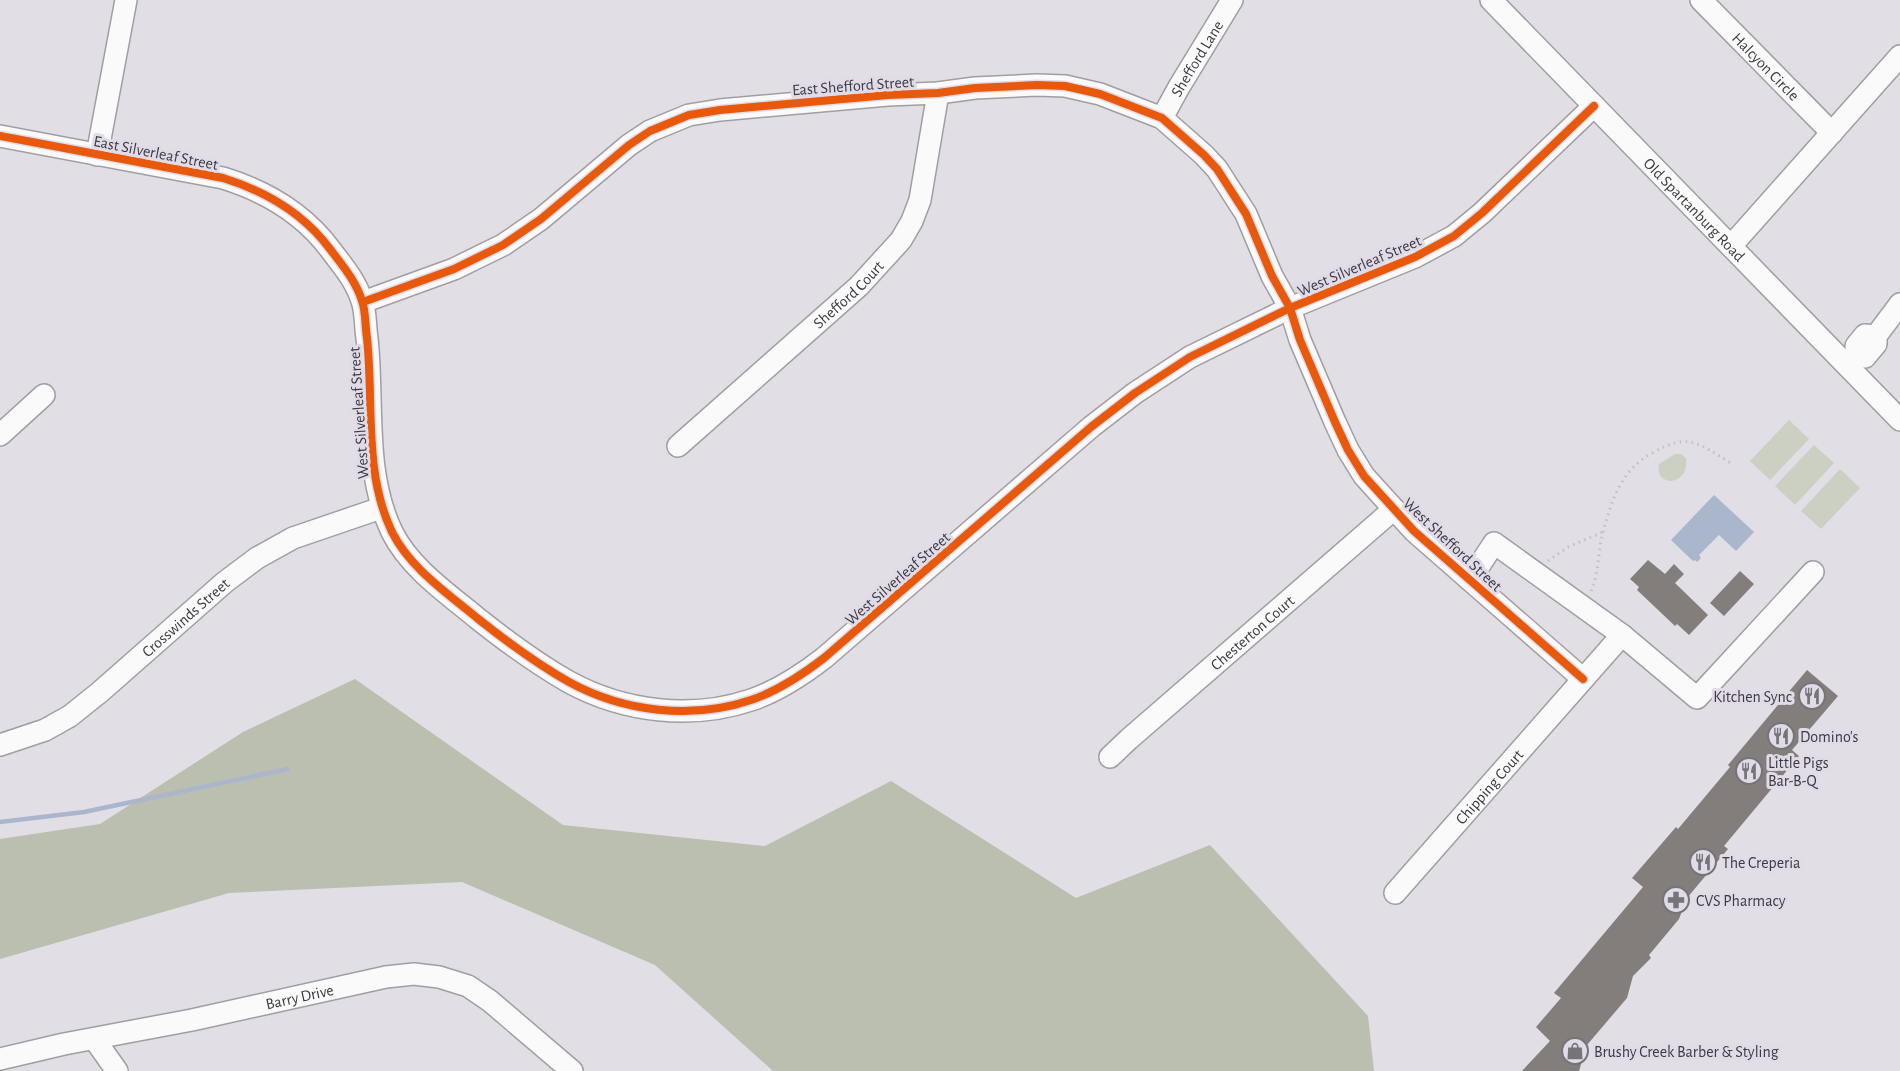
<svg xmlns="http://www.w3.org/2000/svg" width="1900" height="1071" viewBox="0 0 1900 1071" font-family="'Alegreya Sans',sans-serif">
<rect width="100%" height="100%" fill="#e1dee5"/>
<path fill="#ccd0c3" d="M1789,420l20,19 -39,41 -20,-19z
M1814,445l20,18 -39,42 -20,-19z
M1675,454h6l5,4c4,29 -32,30 -27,6z
M1840,469l20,19 -39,41 -20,-18z"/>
<path fill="#babfb0" d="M355,679l208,146 202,21 126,-65 185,117 134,-53 158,171 6,55h-601l-118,-106 -193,-83 -233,11 -229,66v-120l100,-15 143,-92z"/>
<path fill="#a9b6cc" d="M1714,495l40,37 -18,19 -17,-16 -20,20 2,3 -4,4 -2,-2 -2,1 -22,-21z"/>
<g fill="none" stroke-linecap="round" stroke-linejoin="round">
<path stroke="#a9b6cc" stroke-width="4.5" d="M0,822l84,-10 204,-43"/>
</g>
<path fill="#837e7c" d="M1648,560l17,14 9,-10 10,10 -9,9 33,32 -19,20 -12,-11 -2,2 -38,-36 2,-3 -9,-8z
M1740,571l14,13 -30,32 -14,-13z
M1807,670l31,26 -46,54 7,6 -75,90 4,3 -41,49 -8,21 -30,36 2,3 -18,18 -6,22 -40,47 -8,26h-57l28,-30 -14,-14 25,-29 -7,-5 89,-106 -11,-9 44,-51 2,2 52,-62 -2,-2z"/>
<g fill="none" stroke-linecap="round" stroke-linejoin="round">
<defs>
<g id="minor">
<path id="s1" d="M1491,0l409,420"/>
<path id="s2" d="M1701,0l131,133"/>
<path id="s3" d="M1162,118l17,-31 53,-87"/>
<path d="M0,136l223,42c42,13 80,35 107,71 12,16 26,32 32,52 4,11 3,25 5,37 7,65 -4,133 25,194 18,36 55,61 85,86 29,23 60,46 92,64 55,30 123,38 182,18 27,-9 51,-25 73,-42l267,-231 44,-34 55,-36 100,-49 125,-51 39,-21 28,-23 112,-107"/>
<path d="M97,155l29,-155"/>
<path d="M1731,246l169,-190"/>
<path d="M363,302l91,-33 49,-24 38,-26 88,-74 21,-14 39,-16 31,-5 168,-15 50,-2 37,-5 62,-3 28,1 35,8 62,24 42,37 13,14 29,45 26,62 18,32 10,32 35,82 13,28 16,26 50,55 169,148"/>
<path d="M1876,336l-11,-1 -9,11v11h9l11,-13v-8l24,-32"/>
<path d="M0,435l44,-40"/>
<path id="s4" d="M678,446l181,-160 42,-46 11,-19 8,-21 18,-107"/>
<path d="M1470,580l24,-37 128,92 75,63 116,-126"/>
<path id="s5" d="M0,745l45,-15 25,-14 30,-24 125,-110 32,-24 36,-20 88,-30"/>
<path id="s6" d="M1110,757l19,-18 265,-230"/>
<path id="s7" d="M1395,893l227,-258"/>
<path d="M95,1040l22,31"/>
<path id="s8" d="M0,1059l64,-15 128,-24 194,-43 28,-3 25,3 29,9 22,15 82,70"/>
</g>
</defs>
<use href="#minor" stroke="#a09ea3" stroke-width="24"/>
<path stroke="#c2c0c4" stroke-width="3" stroke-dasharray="1.5 4.5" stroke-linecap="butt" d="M1548,561l20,-14 35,-15
M1591,591c7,-16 7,-33 10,-50 8,-34 18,-70 51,-88 37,-21 45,-10 79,10"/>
<use href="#minor" stroke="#fafafb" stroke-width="21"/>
<defs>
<path id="cycleway" d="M0,136l223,42c42,13 80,35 107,71 12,16 26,32 32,52 4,11 3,25 5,37 7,65 -4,133 25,194 18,36 55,61 85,86 29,23 60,46 92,64 55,30 123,38 182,18 27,-9 51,-25 73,-42l267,-231 44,-34 55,-36 100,-49 125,-51 39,-21 28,-23 112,-107
M363,302l91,-33 49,-24 38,-26 88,-74 21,-14 39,-16 31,-5 168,-15 50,-2 37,-5 62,-3 28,1 35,8 62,24 42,37 13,14 29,45 26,62 18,32 10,32 35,82 13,28 16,26 50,55 169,148"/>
</defs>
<use href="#cycleway" stroke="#e1dbe8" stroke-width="11"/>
<use href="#cycleway" stroke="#e8590c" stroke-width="8"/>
</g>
<defs>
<symbol id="restaurant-ring" viewBox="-11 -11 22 22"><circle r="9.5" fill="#e1dbe8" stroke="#767379" stroke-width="1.5"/><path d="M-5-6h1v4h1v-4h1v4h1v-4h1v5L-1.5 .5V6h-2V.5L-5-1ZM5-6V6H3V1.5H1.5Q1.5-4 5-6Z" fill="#767379"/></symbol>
<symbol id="pharmacy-ring" viewBox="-11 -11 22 22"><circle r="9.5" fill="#e1dbe8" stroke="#767379" stroke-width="1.5"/><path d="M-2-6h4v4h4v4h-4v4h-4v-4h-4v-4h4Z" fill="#767379"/></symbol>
<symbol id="shop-ring" viewBox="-11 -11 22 22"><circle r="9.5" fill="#e1dbe8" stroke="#767379" stroke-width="1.5"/><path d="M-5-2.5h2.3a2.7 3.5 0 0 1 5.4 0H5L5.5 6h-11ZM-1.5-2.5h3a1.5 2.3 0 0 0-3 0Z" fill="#767379"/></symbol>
</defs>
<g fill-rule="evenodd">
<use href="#restaurant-ring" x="1797" y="681" width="30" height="30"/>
<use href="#restaurant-ring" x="1766" y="721" width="30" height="30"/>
<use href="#restaurant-ring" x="1734" y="756" width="30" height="30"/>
<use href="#restaurant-ring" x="1688" y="847" width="30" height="30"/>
<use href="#pharmacy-ring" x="1661" y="885" width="30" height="30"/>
<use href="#shop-ring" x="1560" y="1036" width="30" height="30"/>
</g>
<g text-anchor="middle" stroke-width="6" stroke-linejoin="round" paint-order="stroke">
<g font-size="16" fill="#3c393f" stroke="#e1dbe8">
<text dy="6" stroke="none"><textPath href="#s3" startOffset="69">Shefford Lane</textPath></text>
<text dy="6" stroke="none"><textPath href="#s2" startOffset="93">Halcyon Circle</textPath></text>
<text transform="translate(853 85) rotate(-4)" y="6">East Shefford Street</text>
<text transform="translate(156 152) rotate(11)" y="6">East Silverleaf Street</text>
<text dy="6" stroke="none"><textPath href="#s1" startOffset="292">Old Spartanburg Road</textPath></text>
<text transform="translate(1359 265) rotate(-23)" y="6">West Silverleaf Street</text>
<text dy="6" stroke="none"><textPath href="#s4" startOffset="228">Shefford Court</textPath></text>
<text transform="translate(358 413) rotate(-94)" y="6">West Silverleaf Street</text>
<text transform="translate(1453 544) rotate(43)" y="6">West Shefford Street</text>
<text transform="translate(897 578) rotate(-41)" y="6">West Silverleaf Street</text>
<text dy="6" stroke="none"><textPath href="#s5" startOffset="228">Crosswinds Street</textPath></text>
<text dy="6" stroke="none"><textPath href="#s6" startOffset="189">Chesterton Court</textPath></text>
<text dy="6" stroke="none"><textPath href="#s7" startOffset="142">Chipping Court</textPath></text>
<text dy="6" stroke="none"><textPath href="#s8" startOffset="306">Barry Drive</textPath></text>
</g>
<g font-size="16" fill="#3c393f" stroke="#e1dbe8" text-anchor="start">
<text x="1792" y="702" text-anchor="end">Kitchen Sync</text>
<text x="1800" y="742">Domino's</text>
<text x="1768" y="768">Little Pigs<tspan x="1768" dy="18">Bar-B-Q</tspan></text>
<text x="1722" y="868">The Creperia</text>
<text x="1696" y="906">CVS Pharmacy</text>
<text x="1594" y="1057">Brushy Creek Barber &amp; Styling</text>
</g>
</g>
</svg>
